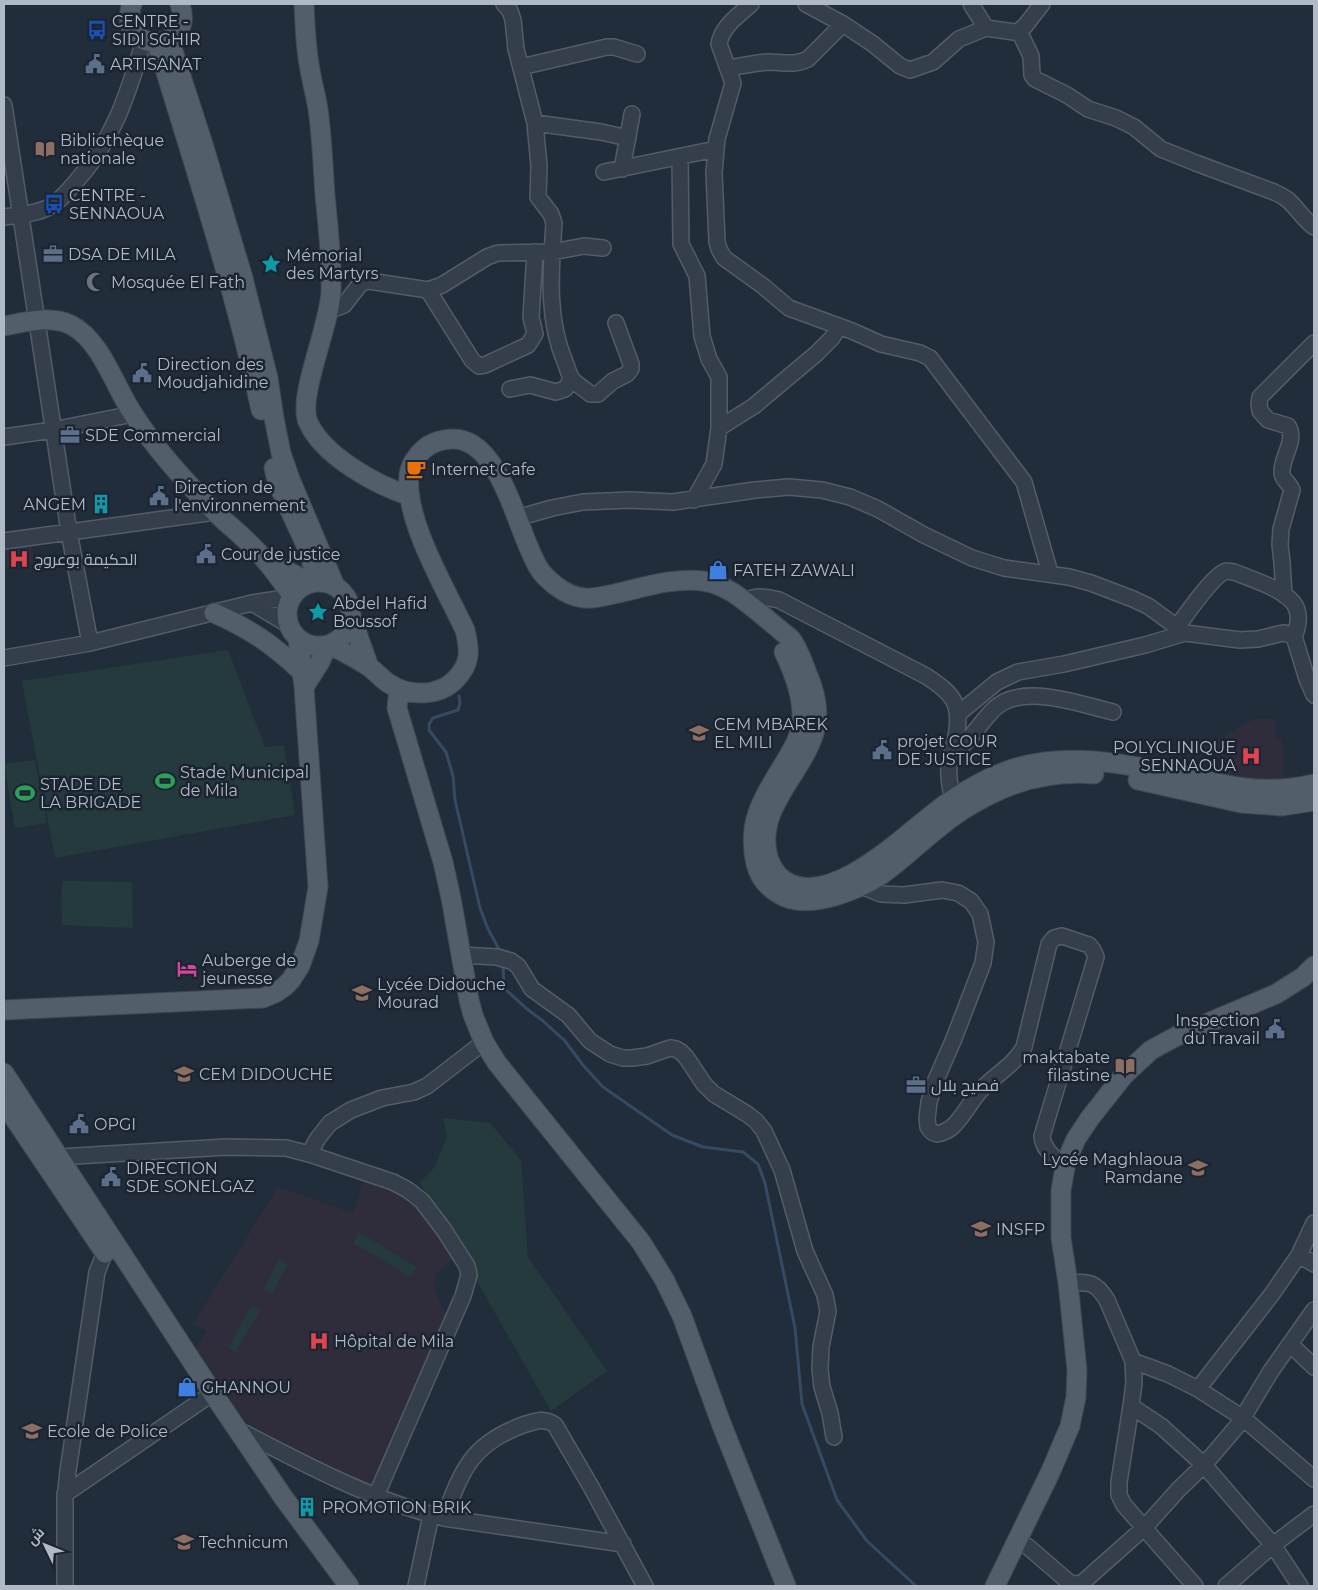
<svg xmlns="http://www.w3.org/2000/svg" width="1318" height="1590" viewBox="0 0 1318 1590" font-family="Montserrat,Cairo,sans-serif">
<rect width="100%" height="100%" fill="#222d3b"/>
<path fill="#2f2d3c" d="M32,546l2,17 -29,4 -1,-17z
M1254,719h21v18l7,2 1,41h-33l-28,-8 -5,-31z
M364,1180l50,20 38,59 -17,15 -2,14 15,27 -76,173 -84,-42 -43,-25 -50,-70 12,-20 -14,-7 85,-137 75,26z"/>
<path fill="#243a3c" d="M228,650l37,97 19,-2 11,70 -240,43 -33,-177z
M35,760l12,63 -32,5 -11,-64z
M63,881l69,1 1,46 -71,-3 -1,-28z
M443,1118l47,5 31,37 7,97 79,114 -56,40 -131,-229 14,-14 13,-31z
M359,1232l58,35 -6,10 -58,-34z
M279,1260l9,5 -16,28 -9,-4z
M252,1305l8,5 -24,42 -8,-4z"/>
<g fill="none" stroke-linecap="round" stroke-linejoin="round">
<path stroke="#354a63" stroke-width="3" d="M459,696l1,7 -2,7 -25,8 -4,6v6l17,22 7,24 2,24 25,108 8,21 13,24
M503,964l1,24 23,21 16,12 22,20 17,23 21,23 69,48 31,12 40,5 15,12 7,19 30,145 7,76 35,96 30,41 49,45"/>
<defs>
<path id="minor" d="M504,4l6,7 3,9 3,29 19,74 4,43 -1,31 13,17 3,9c-3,46 -8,94 11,139 2,5 4,13 7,17 5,6 13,10 18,15h8l15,-13 14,-7 4,-5v-5l-15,-41
M751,4c-12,11 -29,22 -32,40l14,39 -16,56 -3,34 3,69 2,7 5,9 39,28 26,22 63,23 29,13 39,9 10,5 94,124 26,91
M806,4l37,20 30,20 27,22 10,4 23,-8 26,-23 27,-11 28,4 5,-1 6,-5 17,-22
M971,4l15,24
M1019,31l12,25 1,19 3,4 32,16 21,14 28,9 18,9 27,22 35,14 78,29c5,2 10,5 14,8 10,9 15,19 26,27
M521,67l86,-20h7l23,7
M728,68c13,-2 27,-5 40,-6 15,0 26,4 40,-3l35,-35
M4,105l65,427 21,111
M535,123l66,9 27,6
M680,157l1,87 16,32 5,60 7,23 10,18v51
M622,169l10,-55
M604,172l112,-23
M4,217c14,-2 32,-3 45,-10 10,-5 17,-14 25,-23 40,-44 53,-88 70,-143
M428,290l44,70 7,6 6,-1 43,-20 7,-11 -4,-17 4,-65
M329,311l15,-6 17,-22 8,-2 59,9 14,-5 45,-28 11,-4 54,-1 32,-6 19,2
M510,389l20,-4 26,7 9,-3 7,-10
M4,437l49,-7 80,-16
M694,500l20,-36 5,-36 35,-22 62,-52 16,-16 7,-12
M517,518l35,-10 31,-6 47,-2 43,2 82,-12 34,-3 33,3 28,7 28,12 46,26 48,23 32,10 65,9 22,6 42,16 15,7 37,27
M4,541l211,-29
M1284,595l-2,-33 -2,-17 1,-16 11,-39c-2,-7 -10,-10 -10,-17 -1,-16 15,-32 6,-47l-20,-6 -8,-9 -1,-7 1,-7 54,-54
M744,601c13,-6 23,-4 35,-1l147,76c31,20 36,30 29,67 -2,7 -5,15 -6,22 -1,12 1,23 4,35
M252,603l37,22
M1177,627c9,-12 36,-52 49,-56 2,0 6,1 8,1 17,7 58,19 63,38 3,10 0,19 -3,28
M4,658l86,-15 162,-40 40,-6
M958,714l39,-32 21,-10 46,-8 81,-19 40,-12 55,7 18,-1 25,-6 6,1 5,4 2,5 11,36 7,16
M951,756c18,-14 26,-29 41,-45 27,-30 87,-7 121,1
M861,886l20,8 23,1 38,-5 16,3 13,8 9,13 6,28 -3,21 -30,78 -18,41 -6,20 -2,17 1,8 4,5 5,2c5,-1 10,-3 14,-6 11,-9 19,-26 29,-37 14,-16 34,-25 44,-44l25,-103 5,-6 8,-2 27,9 4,5 3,7 -54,179c1,14 13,22 23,31
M461,955l36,2 14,4 7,5 14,23 36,26 22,26 20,13 13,4h9l15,-2 23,-8 6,1 5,3 5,5 18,27 10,10 33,20 9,7 8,10 18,39 23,81 20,44 3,16 -7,36 -1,22 2,18 8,26 4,24
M309,1154l9,-16 12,-15 21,-13 31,-12 32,-6 13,-6 57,-44
M59,1157l167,-10 60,1 23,6 84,28 15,8 14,11 22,29 23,36 2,9 -6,21 -87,200
M1299,1255l15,9
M1068,1283c21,-1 27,-2 39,17l26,61 1,22 -3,23 -12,76v13l5,10 71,81
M1290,1344l24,23
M1133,1361l35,13 30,15 45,29 71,61
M1198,1389l74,-95 27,-39 15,-32
M1131,1406l30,20 43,39 69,80 27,41
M237,1429c67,35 134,71 207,89l179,26
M65,1494l139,-95
M444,1518c18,-48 27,-74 79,-93 12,-4 21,-8 32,0l35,60 55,101
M1027,1546l43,37 5,1 7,-1 62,-55 35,-39 25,-24 35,-41 32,-53 43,-61
M65,1586v-88l3,-27 29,-199 8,-20
M416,1586l15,-71
M1226,1586l47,-41 41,-31"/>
<path id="major" d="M132,4c-18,50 65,52 48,0
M304,4c1,24 2,48 7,71 2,11 5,22 7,34 4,28 5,57 7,86 3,31 7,63 6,95 0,33 -34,107 -23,132 15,34 68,63 102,74
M169,39l34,105 40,134 25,100 6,40 7,35 9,26 45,107
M157,43c37,122 77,243 104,367
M4,326c21,-4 46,-11 67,-1 30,15 44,62 62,89 23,36 53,68 83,99 16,15 35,30 49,47 10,11 18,24 28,36
M274,468l4,16 26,57 15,41
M267,561l44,22
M287 614a32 32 0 1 1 64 0a32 32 0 1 1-64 0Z
M214,613c36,16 58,31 87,58
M352,619l17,48
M331,645c12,7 25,13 37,21 7,5 13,12 20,17 20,14 51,14 68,-4 15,-16 14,-28 9,-49 -19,-41 -61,-110 -56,-155 1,-10 8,-20 15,-26 6,-5 13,-8 20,-9 57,-13 73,97 96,130 4,6 11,12 16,16 8,6 18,11 28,12 9,1 20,-2 30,-4 28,-6 60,-17 89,-13 21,3 37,16 53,29 8,6 15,13 23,19 4,4 8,6 12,10 7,9 12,23 16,34 7,16 12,34 9,52 -8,45 -62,81 -48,132 3,9 9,19 17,24 48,30 126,-53 162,-78 18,-12 40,-25 60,-32 63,-23 132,-4 195,9 20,4 39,9 60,9 18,1 35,-1 52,-5
M784,652c11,23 23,54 16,80 -3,11 -10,21 -15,30 -21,35 -39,59 -29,102 4,16 14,26 29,33 27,12 73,-7 96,-22 20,-14 37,-31 56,-46 15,-13 32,-24 50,-33 33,-17 70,-25 107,-22
M304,687l16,-25 7,-16
M399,689l-2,19 46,154 8,36 18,102 4,15 11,27 13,21 144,179 23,37 18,37 39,107 65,163
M1138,780l103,23 41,3 32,-5
M4,1010l259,-12 12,-5 9,-6 7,-7 9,-14 9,-25 9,-54 -14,-200 -6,-49
M4,1073l208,319 71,105 66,89
M4,1103l101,150
M995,1586l55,-113 20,-47 6,-29 1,-27 -9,-87 -7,-45v-48l5,-28 10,-23 14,-21 34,-43 27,-25 26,-14 99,-42 27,-17 11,-11"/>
</defs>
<use href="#minor" stroke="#535d69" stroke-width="18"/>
<use href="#major" stroke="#3f4854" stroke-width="21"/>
<use href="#minor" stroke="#353f4b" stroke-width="15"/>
<use href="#major" stroke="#535e6b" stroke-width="19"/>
</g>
<defs>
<symbol id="bus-bare" viewBox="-9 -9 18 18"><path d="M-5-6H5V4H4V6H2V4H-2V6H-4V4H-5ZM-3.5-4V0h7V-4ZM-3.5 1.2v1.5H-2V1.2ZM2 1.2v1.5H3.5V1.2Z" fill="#1a4fb4" stroke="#1b2430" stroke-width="2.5" paint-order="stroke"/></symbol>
<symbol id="civic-bare" viewBox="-9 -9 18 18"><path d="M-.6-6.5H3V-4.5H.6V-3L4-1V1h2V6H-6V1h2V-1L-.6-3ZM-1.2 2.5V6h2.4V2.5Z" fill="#5c6f8a" stroke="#1b2430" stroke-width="2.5" paint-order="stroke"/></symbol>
<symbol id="library-bare" viewBox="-9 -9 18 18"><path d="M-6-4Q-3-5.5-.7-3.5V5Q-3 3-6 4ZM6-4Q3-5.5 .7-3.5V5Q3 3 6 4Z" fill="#8d6e63" stroke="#1b2430" stroke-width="2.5" paint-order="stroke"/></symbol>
<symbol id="office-bare" viewBox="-9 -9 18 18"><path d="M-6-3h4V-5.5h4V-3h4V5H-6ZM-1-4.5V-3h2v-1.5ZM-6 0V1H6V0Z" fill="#5c6f8a" stroke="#1b2430" stroke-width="2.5" paint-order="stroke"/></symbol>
<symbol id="sight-bare" viewBox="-9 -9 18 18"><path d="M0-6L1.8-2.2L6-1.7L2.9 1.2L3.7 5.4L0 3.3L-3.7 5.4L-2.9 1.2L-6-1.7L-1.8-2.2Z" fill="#0f9aa8" stroke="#1b2430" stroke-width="2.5" paint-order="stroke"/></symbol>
<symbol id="mosque-bare" viewBox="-9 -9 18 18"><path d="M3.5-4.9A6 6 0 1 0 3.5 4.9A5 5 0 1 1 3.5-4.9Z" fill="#6b7280" stroke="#1b2430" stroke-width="2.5" paint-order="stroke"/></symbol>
<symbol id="cafe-bare" viewBox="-9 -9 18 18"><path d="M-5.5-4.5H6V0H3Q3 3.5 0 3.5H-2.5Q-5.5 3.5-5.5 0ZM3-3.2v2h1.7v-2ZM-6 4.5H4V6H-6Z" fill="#e8710a" stroke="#1b2430" stroke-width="2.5" paint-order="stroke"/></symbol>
<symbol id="building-bare" viewBox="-9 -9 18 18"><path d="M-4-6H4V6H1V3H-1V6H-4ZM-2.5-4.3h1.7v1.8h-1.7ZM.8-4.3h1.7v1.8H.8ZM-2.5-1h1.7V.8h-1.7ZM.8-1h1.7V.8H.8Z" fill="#0f9aa8" stroke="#1b2430" stroke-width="2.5" paint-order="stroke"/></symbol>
<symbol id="hospital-bare" viewBox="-9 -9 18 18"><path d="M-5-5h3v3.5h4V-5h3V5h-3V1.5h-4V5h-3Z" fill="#e0444e" stroke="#1b2430" stroke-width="2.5" paint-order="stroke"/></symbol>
<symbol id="shop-bare" viewBox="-9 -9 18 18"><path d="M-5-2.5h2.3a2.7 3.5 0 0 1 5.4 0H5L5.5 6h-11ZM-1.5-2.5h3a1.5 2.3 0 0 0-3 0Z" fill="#3f7fe0" stroke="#1b2430" stroke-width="2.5" paint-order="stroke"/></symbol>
<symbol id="school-bare" viewBox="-9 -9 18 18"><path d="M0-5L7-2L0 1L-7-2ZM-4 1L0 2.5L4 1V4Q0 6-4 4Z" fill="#8d6e63" stroke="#1b2430" stroke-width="2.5" paint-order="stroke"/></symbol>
<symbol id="stadium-bare" viewBox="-9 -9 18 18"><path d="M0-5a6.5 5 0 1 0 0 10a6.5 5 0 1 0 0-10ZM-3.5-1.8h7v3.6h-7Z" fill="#2e9e5b" stroke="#1b2430" stroke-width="2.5" paint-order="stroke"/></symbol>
<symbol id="hotel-bare" viewBox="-9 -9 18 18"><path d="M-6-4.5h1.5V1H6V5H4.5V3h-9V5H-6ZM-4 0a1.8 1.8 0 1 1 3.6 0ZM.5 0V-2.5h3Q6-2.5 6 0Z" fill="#d1479c" stroke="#1b2430" stroke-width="2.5" paint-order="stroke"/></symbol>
<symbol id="university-bare" viewBox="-9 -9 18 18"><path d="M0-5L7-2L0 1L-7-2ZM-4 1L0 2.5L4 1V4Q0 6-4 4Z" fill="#8d6e63" stroke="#1b2430" stroke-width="2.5" paint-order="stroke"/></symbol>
</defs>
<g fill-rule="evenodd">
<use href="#bus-bare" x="83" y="16" width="28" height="28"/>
<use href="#civic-bare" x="81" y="50" width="28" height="28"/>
<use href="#library-bare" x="31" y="135" width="28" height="28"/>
<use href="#bus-bare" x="40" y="190" width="28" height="28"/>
<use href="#office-bare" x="39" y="240" width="28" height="28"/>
<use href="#sight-bare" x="257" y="250" width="28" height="28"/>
<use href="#mosque-bare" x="82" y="268" width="28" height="28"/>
<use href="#civic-bare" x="128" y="359" width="28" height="28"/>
<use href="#office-bare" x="56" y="421" width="28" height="28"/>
<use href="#cafe-bare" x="402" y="455" width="28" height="28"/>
<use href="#civic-bare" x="145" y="482" width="28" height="28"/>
<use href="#building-bare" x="87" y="490" width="28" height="28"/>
<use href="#civic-bare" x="192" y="540" width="28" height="28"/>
<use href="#hospital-bare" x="5" y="545" width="28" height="28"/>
<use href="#shop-bare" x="704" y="556" width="28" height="28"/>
<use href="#sight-bare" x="304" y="598" width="28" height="28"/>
<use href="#school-bare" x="685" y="719" width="28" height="28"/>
<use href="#civic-bare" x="868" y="736" width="28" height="28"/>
<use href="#hospital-bare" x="1237" y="742" width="28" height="28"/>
<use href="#stadium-bare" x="151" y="767" width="28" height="28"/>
<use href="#stadium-bare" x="11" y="779" width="28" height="28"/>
<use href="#hotel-bare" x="173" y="955" width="28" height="28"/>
<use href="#school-bare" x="348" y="979" width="28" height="28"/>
<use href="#civic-bare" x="1261" y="1015" width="28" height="28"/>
<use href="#library-bare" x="1111" y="1052" width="28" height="28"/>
<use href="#school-bare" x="170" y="1060" width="28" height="28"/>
<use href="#office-bare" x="902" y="1071" width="28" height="28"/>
<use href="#civic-bare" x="65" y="1110" width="28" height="28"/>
<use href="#school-bare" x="1184" y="1154" width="28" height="28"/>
<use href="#civic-bare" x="97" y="1163" width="28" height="28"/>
<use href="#school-bare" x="967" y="1215" width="28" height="28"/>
<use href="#hospital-bare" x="305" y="1327" width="28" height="28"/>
<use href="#shop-bare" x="173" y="1373" width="28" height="28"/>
<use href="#university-bare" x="18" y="1417" width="28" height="28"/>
<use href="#building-bare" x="293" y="1493" width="28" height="28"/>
<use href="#school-bare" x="170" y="1528" width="28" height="28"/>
</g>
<g text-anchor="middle" stroke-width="5" stroke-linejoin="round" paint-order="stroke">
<g font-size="16" fill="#b0bac7" stroke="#1b2430" text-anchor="start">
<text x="112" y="27">CENTRE -<tspan x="112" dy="18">SIDI SGHIR</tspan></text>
<text x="110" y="70">ARTISANAT</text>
<text x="60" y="146">Bibliothèque<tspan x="60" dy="18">nationale</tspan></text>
<text x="69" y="201">CENTRE -<tspan x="69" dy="18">SENNAOUA</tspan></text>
<text x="68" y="260">DSA DE MILA</text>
<text x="286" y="261">Mémorial<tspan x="286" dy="18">des Martyrs</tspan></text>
<text x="111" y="288">Mosquée El Fath</text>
<text x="157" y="370">Direction des<tspan x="157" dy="18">Moudjahidine</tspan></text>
<text x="85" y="441">SDE Commercial</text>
<text x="431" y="475">Internet Cafe</text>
<text x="174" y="493">Direction de<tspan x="174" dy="18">l'environnement</tspan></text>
<text x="86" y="510" text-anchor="end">ANGEM</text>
<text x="221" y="560">Cour de justice</text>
<text x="34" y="565">الحكيمة بوعروج</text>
<text x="733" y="576">FATEH ZAWALI</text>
<text x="333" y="609">Abdel Hafid<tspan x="333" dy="18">Boussof</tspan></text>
<text x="714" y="730">CEM MBAREK<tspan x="714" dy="18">EL MILI</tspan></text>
<text x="897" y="747">projet COUR<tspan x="897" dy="18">DE JUSTICE</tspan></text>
<text x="1236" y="753" text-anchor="end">POLYCLINIQUE<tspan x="1236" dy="18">SENNAOUA</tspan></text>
<text x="180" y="778">Stade Municipal<tspan x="180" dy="18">de Mila</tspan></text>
<text x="40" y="790">STADE DE<tspan x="40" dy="18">LA BRIGADE</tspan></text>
<text x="202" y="966">Auberge de<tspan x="202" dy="18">jeunesse</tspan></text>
<text x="377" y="990">Lycée Didouche<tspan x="377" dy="18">Mourad</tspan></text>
<text x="1260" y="1026" text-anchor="end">Inspection<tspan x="1260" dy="18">du Travail</tspan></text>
<text x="1110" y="1063" text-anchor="end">maktabate<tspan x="1110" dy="18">filastine</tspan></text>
<text x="199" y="1080">CEM DIDOUCHE</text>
<text x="931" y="1091">فصيح بلال</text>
<text x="94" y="1130">OPGI</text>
<text x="1183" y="1165" text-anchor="end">Lycée Maghlaoua<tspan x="1183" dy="18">Ramdane</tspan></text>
<text x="126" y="1174">DIRECTION<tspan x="126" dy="18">SDE SONELGAZ</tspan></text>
<text x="996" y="1235">INSFP</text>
<text x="334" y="1347">Hôpital de Mila</text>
<text x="202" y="1393">GHANNOU</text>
<text x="47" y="1437">Ecole de Police</text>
<text x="322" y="1513">PROMOTION BRIK</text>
<text x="199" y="1548">Technicum</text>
</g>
</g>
<rect width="1318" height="1590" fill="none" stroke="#b0bac7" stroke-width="10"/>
<g transform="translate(45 1545) rotate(313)" stroke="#1b2430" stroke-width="4" paint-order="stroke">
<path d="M0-4L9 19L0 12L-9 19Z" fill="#b0bac7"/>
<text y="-8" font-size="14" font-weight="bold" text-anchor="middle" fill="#b0bac7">ش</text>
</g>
</svg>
